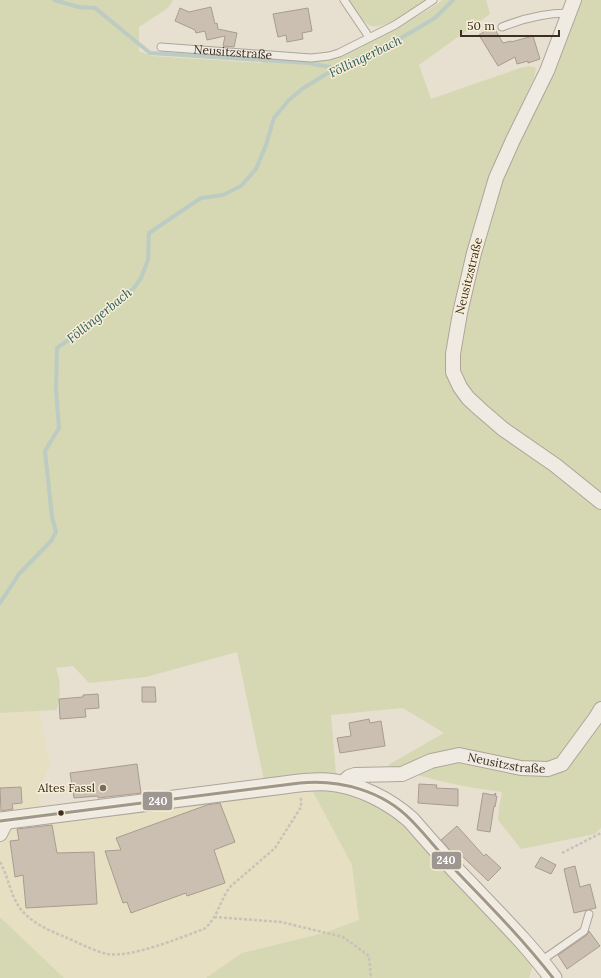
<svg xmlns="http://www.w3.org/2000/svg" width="601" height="978" viewBox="0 0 601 978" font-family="Lora,serif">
<rect width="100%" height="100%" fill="#e7e0d1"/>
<path fill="#e6dfc2" d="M39,711l11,54 -11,23 1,23 -40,4v-102z
M311,788l41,77 7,55 -35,13 -82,20 -36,25h-142l-64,-62v-73l11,-16z"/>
<path fill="#d6d7b3" d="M0,0h173l-5,8 -29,19v24l13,5 109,7 6,-5 55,2 17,-3 20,-9 69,-38 15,-10h43l4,14 -71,51 12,34 86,-30 12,-3 7,2 -2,10 -43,92 -40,144 14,7 27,-111 17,-49 73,-161h19v828l-6,6 -74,15 -23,-29 1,-12 3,-16c-39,-5 -77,-13 -114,-27l56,-32 -41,-25 -72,7 5,59 -72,6 -27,-128 -91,25 -57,6 -16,-17 -17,2 3,10 1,15 -3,17 -57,3z
M349,0h79c-11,7 -44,30 -57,26 -10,-4 -16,-17 -22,-26z
M317,787l36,8 41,18 141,146 -6,19h-323l36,-25 82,-20 35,-13 -7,-55 -41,-77z
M0,917l64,61h-64z"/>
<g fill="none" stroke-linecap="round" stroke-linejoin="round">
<path stroke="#bcccc2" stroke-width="4" d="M54,0l25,7 16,1 55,45 158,10 28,5
M0,603l19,-29 32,-33 5,-9 -4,-15 -7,-66 14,-23 -3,-39 1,-41 40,-28 37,-32 7,-10 7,-18 1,-27 52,-35 22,-3 18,-9 15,-17 10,-24 8,-27 14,-17 14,-12 34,-21 60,-27 39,-23 18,-18"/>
</g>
<path fill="#cbbfb2" stroke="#a89c90" d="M211,7l4,17 2,-1 1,6 19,4 -3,14 -11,-1 2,-10 -18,4 -2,-9 -9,2 -1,-3 -20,-9 5,-13 9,4z
M308,8l4,23 -10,2 1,6 -16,3 -1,-7 -8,2 -5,-23z
M493,26l10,17 8,-2v1l22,-6 7,23 -12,4v-2l-11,3 -2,-7 -17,9 -19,-31z
M142,687h13l1,15h-14z
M98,694l1,14 -14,1 1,8 -26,2 -1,-20 24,-2v-2z
M369,719l1,4 11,-2 4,25 -45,7 -3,-15 14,-2 -2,-13z
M137,764l4,29 -43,5v-2l-24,2 -4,-25z
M419,784l18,1 -1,3 22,1v17l-40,-3z
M21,787l1,16 -10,1 1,5 -12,2 -1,-23z
M483,793l10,2 3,-2 -1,3h2l-2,11 -1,-1 -4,26 -13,-2z
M220,803l15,39 -21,8 11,33 -38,13 -1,-3 -55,20 -4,-11 -4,1 -18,-52 16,-1 -5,-12 91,-33z
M52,825l5,28 37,-1 3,52 -71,4 -3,-33 -8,2 -5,-36 9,-1 -2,-11z
M457,826l27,30 2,-2 15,14 -13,13 -26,-25 -4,3 -17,-19z
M541,857l15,8 -5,9 -16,-7z
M575,866l5,21 10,-3 6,24 -22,5 -10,-44z
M589,931l11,15 -33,23 -9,-14 29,-20z"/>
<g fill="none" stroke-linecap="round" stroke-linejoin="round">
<defs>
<g id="service">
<path d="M344,0l25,37"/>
<path d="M502,27c22,-9 43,-14 66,-14"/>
<path id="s1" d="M161,47l150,11 18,-2 10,-3 56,-28 38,-25"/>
<path d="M541,961l43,-30 5,-17"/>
</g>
<g id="minor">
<path d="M574,0l-27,71 -34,69 -17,38 -22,75 -14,60 -7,41v18l7,15 8,11 13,12 22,19 52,36 46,37"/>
<path id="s2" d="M342,784l7,-7 6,-2 47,-1 29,-13 28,-6 62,13 27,1 14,-5 33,-45 6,-10"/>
<path d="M0,834l7,-14"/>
</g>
<path id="tertiary" d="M0,821l284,-36c14,-2 29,-4 44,-3 29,2 62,19 83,38 19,22 38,44 58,64 29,31 59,60 84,94"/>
</defs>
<use href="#service" stroke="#ada599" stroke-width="9"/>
<use href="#minor" stroke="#ada599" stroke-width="16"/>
<use href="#tertiary" stroke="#ada599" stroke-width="19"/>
<path stroke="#c8c2b9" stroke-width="2.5" stroke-dasharray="3 2" stroke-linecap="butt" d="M562,853l39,-20
M0,862c8,14 10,31 19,45 11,15 29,23 46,30 12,5 29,14 42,17 25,4 72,-16 97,-25 14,-11 16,-30 27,-43l44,-38 26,-41v-10
M214,917l67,5 62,15 26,19 2,22"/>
<use href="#service" stroke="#efebe3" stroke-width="7"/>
<use href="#minor" stroke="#efebe3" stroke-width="14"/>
<use href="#tertiary" stroke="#efebe3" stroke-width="17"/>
<defs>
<path id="bus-1" d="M0,821l300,-38c40,-4 83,8 111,37 18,18 33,39 51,57 31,32 63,65 91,101"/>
</defs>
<use href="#bus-1" stroke="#f7eed8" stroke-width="6"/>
<use href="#bus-1" stroke="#9e9690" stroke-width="3"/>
</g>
<circle fill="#786c5e" stroke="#f7eed8" stroke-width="1.5" cx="103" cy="788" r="4"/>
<circle fill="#3d2e20" stroke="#f7eed8" stroke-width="1.5" cx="61" cy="813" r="3.5"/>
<g text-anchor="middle" stroke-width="3" stroke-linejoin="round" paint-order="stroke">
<g font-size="12" fill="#3d2e20" stroke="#f7eed8">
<text dy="4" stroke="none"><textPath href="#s1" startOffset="72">Neusitzstraße</textPath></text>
<text transform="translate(469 276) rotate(-76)" y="4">Neusitzstraße</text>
<text dy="4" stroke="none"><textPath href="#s2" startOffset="172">Neusitzstraße</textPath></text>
</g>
<g font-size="12" fill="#3d2e20" stroke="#f7eed8" text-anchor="end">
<text x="95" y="792">Altes Fassl</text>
</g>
<g font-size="13" font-style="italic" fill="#2f5d5a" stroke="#f7eed8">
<text transform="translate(365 56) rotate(-26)" y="5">Föllingerbach</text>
<text transform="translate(99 315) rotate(-39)" y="5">Föllingerbach</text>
</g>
</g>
<g stroke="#f7eed8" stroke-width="1.5">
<rect x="142" y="791" width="31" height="20" rx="4" fill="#9e9690"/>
<rect x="431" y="851" width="31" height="19" rx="4" fill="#9e9690"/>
</g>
<g font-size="11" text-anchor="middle" font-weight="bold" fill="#fff">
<text x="158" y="805">240</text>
<text x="446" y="864">240</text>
</g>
<path d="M461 30v6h98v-6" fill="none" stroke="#3d2e20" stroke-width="2"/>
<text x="467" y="30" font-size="12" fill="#3d2e20" stroke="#f7eed8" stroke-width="3" paint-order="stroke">50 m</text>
</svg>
